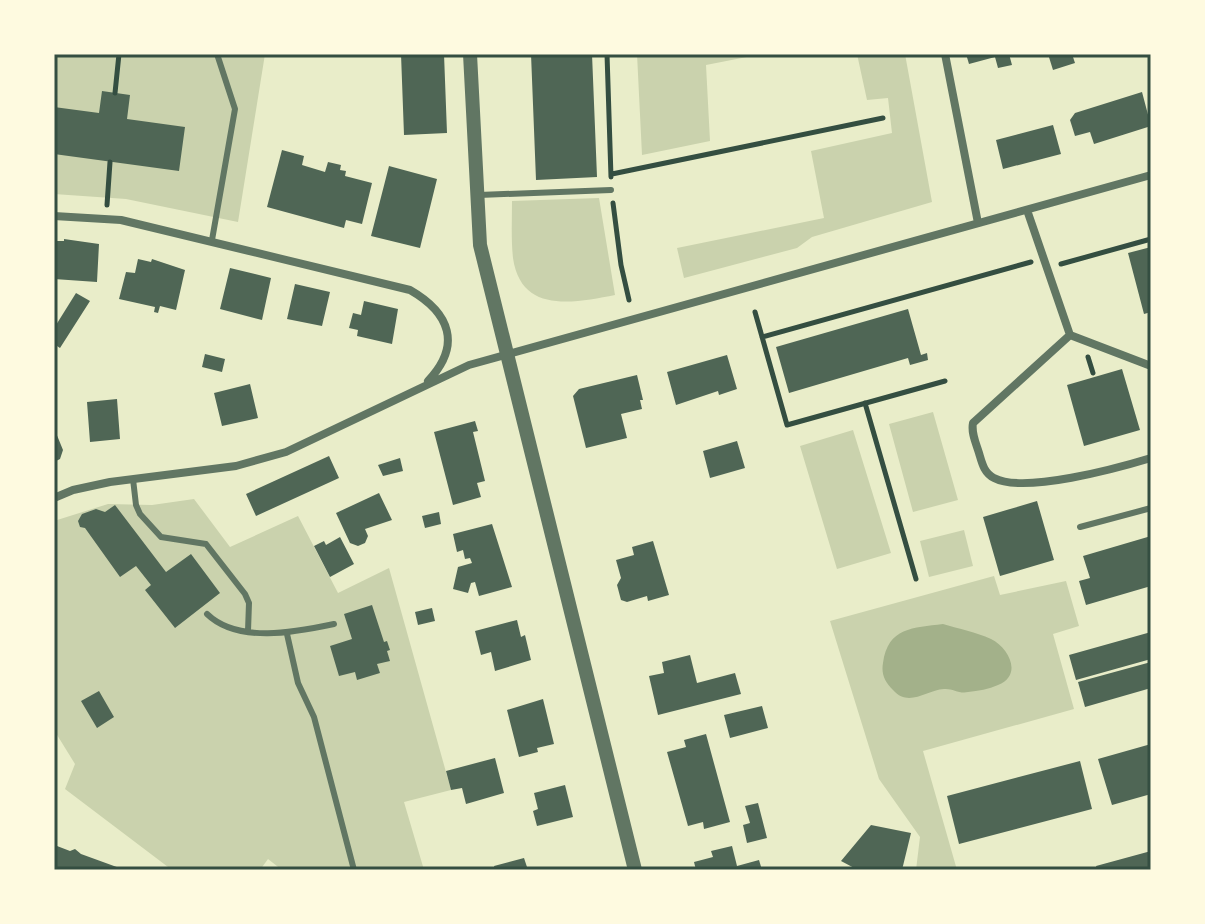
<svg xmlns="http://www.w3.org/2000/svg" width="1205" height="924" viewBox="0 0 1205 924" font-family="'PT Sans',sans-serif">
<rect width="100%" height="100%" fill="#e9edc9"/>
<path fill="#cad2ad" d="M54,54h211l-27,168 -112,-23 -72,-5z
M637,54h125l-56,11 4,76 -68,14z
M857,54h48l27,148 -120,35 -15,11 -113,30 -7,-30 147,-30 -13,-67 81,-18 -4,-35 -21,2z
M599,198l16,97c-41,8 -94,19 -102,-37 -2,-19 -1,-39 -1,-57z
M933,412l25,88 -45,12 -24,-88z
M853,430l38,123 -54,16 -37,-123z
M194,499l36,48 68,-31 40,77 51,-25 62,222 -47,12 20,68h-142l-14,-11 -8,11h-88l-107,-81 10,-25 -21,-34v-209l54,-17 44,1z
M964,530l9,36 -44,11 -9,-36z
M994,576l6,19 66,-14 13,45 -26,8 21,75 -151,42 34,119h-41l4,-33 -41,-58 -49,-158z"/>
<path fill="#a3b18a" d="M943,624c16,5 33,8 48,15 18,9 32,36 7,46 -9,4 -20,6 -30,7 -9,2 -16,-4 -24,-3 -18,1 -35,19 -51,1 -8,-8 -12,-16 -10,-27 5,-36 30,-35 60,-39z"/>
<path fill="#4f6655" d="M401,54h43l3,79 -43,2z
M531,54h61l5,123 -61,3z
M966,54h43l3,11 -14,3 -3,-11 -26,7z
M1048,54h24l3,9 -22,7z
M102,91l28,4 -3,24 58,8 -6,44 -125,-17v-47l45,6z
M1142,92l9,34 -57,18 -4,-12 -15,4 -5,-16 5,-7z
M1053,125l8,29 -58,15 -7,-29z
M282,150l22,6 -2,9 23,7 3,-10 13,3 -1,5 6,1 -1,5 27,7 -10,41 -16,-4 -2,8 -77,-21z
M389,166l48,13 -17,69 -49,-12z
M64,239l35,5 -2,38 -43,-3v-38h10z
M1151,247v65l-7,2 -16,-61z
M138,259l13,3 1,-3 33,11 -9,40 -16,-4 -2,7 -4,-1 1,-5 -36,-8 7,-27 9,1z
M230,268l41,10 -9,42 -42,-11z
M295,284l35,8 -8,34 -35,-7z
M76,293l14,8 -30,47 -6,-4v-20l2,1z
M364,301l34,8 -6,35 -35,-8 1,-6 -9,-2 4,-15 8,2z
M908,309l13,46 6,-2 1,7 -18,5 -2,-7 -119,35 -13,-46z
M205,354l20,5 -3,13 -20,-5z
M727,355l10,34 -18,6 -1,-4 -42,14 -9,-33z
M1122,369l18,61 -56,16 -17,-61z
M637,375l6,25h-3l2,9 -21,5 6,24 -41,10 -13,-52 6,-7z
M250,384l8,34 -36,8 -8,-33z
M117,399l3,40 -30,3 -3,-40z
M475,421l3,10 -5,1 12,49 -8,2 4,14 -28,8 -19,-73z
M54,428l9,22 -3,9 -6,3z
M737,441l8,27 -35,10 -7,-27z
M329,456l10,22 -83,38 -10,-22z
M400,458l3,13 -20,5 -5,-11z
M379,493l13,27 -27,9 3,7 -3,7 -7,3 -8,-3 -14,-30z
M1037,501l17,59 -54,16 -17,-59z
M115,505l51,67 25,-18 29,39 -45,35 -30,-38 6,-5 -15,-19 -16,11 -35,-49 -5,-1 -2,-6 4,-7 14,-5 9,3z
M439,512l2,12 -16,4 -3,-12z
M492,524l20,63 -33,9 -4,-14 -4,1 -3,10 -15,-4 5,-22 14,-4 -2,-5 -5,1 -2,-9 -6,2 -4,-18z
M1151,536v50l-65,19 -7,-24 11,-3 -7,-22z
M340,537l14,27 -24,13 -16,-31 10,-5 2,4z
M653,541l16,54 -21,6 -1,-5 -20,6 -6,-2 -4,-15 4,-7 -5,-18 18,-5 -2,-8z
M372,605l12,37 3,-1 3,9 -3,1 3,10 -13,3 3,9 -23,7 -2,-8 -16,4 -9,-30 22,-7 -8,-25z
M432,608l3,13 -17,4 -3,-13z
M517,620l4,17 4,-2 6,25 -36,11 -4,-19 -10,3 -6,-24z
M1151,632v27l-75,21 -7,-25z
M690,655l7,28 38,-10 6,21 -83,21 -9,-39 15,-3 -2,-11z
M1151,662v26l-66,19 -7,-25z
M99,691l15,26 -17,11 -16,-27z
M543,699l11,45 -17,4 1,4 -19,5 -12,-47z
M762,706l6,22 -38,10 -6,-23z
M706,734l24,88 -26,7 -1,-7 -15,4 -21,-74 19,-5 -2,-7z
M1151,744v50l-39,11 -14,-46z
M495,758l9,35 -38,11 -4,-16 -11,2 -5,-19z
M1080,761l12,48 -133,35 -12,-48z
M565,785l8,32 -36,9 -4,-15 5,-2 -4,-16z
M758,803l9,35 -20,5 -4,-18 7,-2 -5,-17z
M871,825l40,8 -9,37h-44l-17,-9z
M57,846l13,5 5,-2 6,5 44,16h-71z
M732,846l5,20 22,-6 3,10h-66l-2,-8 19,-5 -2,-6z
M1151,851v19h-54l-1,-4z
M524,858l4,12h-33l-1,-4z"/>
<g fill="none" stroke-linecap="round" stroke-linejoin="round">
<path stroke="#344e41" stroke-width="5" d="M607,54l4,123
M115,93l4,-39
M612,174l271,-56
M613,203l8,62 8,35
M107,205l3,-43
M1061,264l90,-25
M755,312l32,113 158,-44
M762,337l269,-75
M1088,357l5,16
M865,403l51,176"/>
<path stroke="#617663" stroke-width="6" d="M479,195l132,-5
M212,240l23,-131 -18,-55
M133,479l3,26 4,9 21,23 45,7 39,50 4,9 -1,28
M1080,527l71,-19
M207,614c31,30 89,18 127,10
M287,634l11,49 16,34 40,153"/>
<path stroke="#617663" stroke-width="8" d="M945,54l33,169
M1027,210l43,125 -97,88c-2,10 3,20 6,30 3,10 5,20 15,25 30,16 124,-10 157,-20
M54,216l67,4 289,70c40,23 52,55 18,91
M1070,335l81,31
M54,498l19,-8 37,-8 126,-16 50,-14 183,-87 682,-190"/>
<path stroke="#617663" stroke-width="14" d="M470,54l10,191 155,625"/>
</g>
<rect width="1205" height="924" fill="none" stroke="#fefae0" stroke-width="112"/>
<rect x="56" y="56" width="1093" height="812" fill="none" stroke="#344e41" stroke-width="3"/>
</svg>
